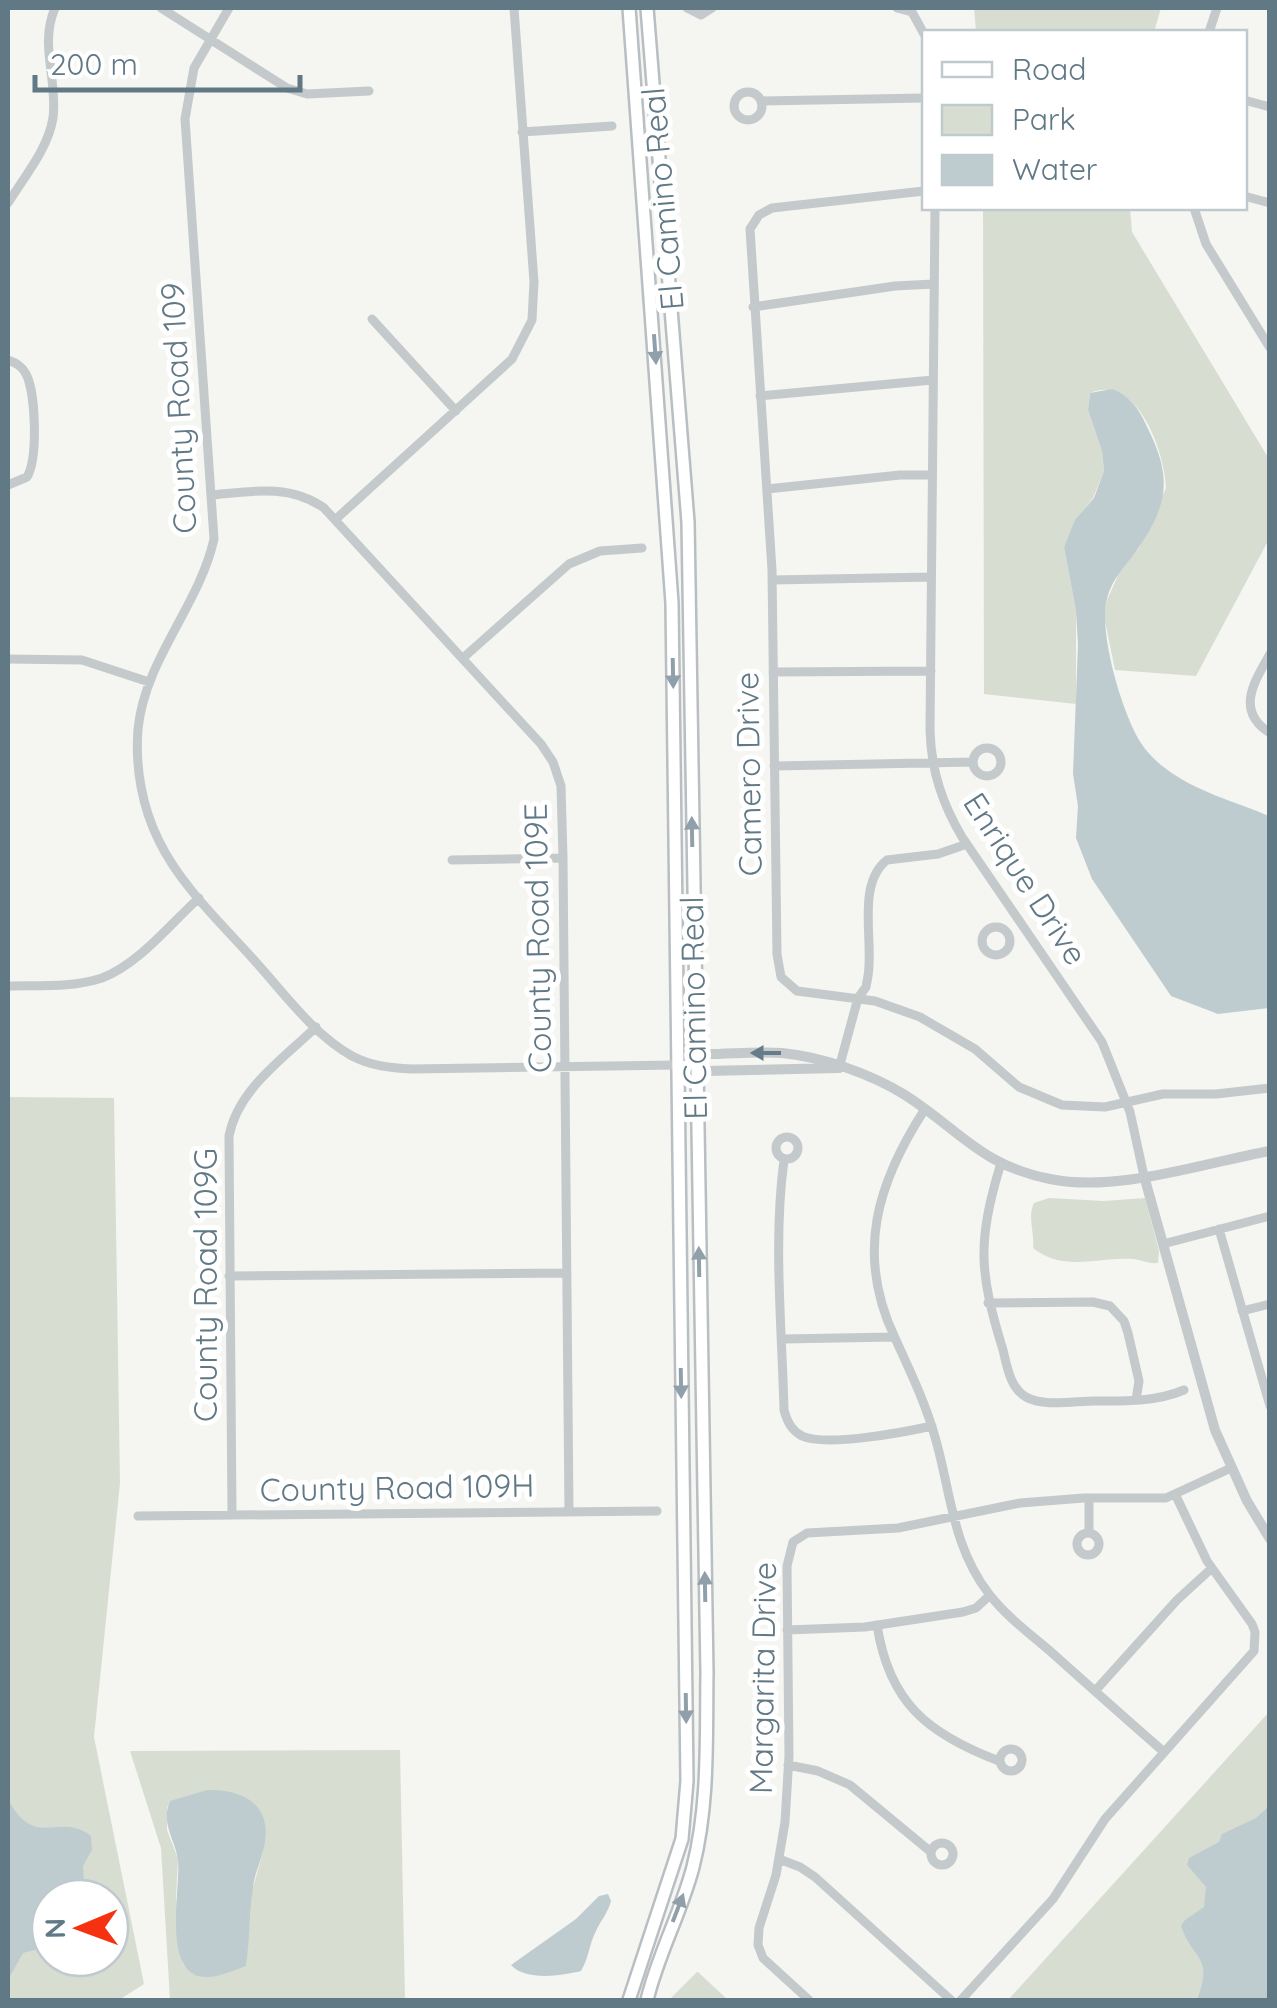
<svg xmlns="http://www.w3.org/2000/svg" width="1277" height="2008" viewBox="0 0 1277 2008" font-family="Quicksand,sans-serif">
<rect width="100%" height="100%" fill="#f5f5f1"/>
<path fill="#d7ded1" fill-rule="evenodd" d="M974,8h187l-7,24h-178z
M983,208h147l2,24 137,227v80l-73,137 -81,-6 -11,-54 3,-16 15,-33 17,-19 27,-60c-1,-36 -29,-115 -76,-95l-2,17 14,41 2,20 -11,27 -17,22 -12,27 12,64v93l-92,-10z
M8,1097l106,1 6,385 -26,254 50,247 -25,16h-111zM50,1898h60v60h-60z
M1049,1198l55,3 41,-3 14,53 -1,12c-9,1 -16,-3 -24,-4 -36,-3 -70,14 -101,-11 2,-15 -6,-31 1,-45z
M1269,1712v288h-261z
M400,1750l5,250h-235l-9,-152 -31,-97zM170,1801l93,51 -11,39 -6,75 -53,8 -10,-10 -7,-66 2,-39 -11,-29v-22z
M697,1972h1l30,28h-59z"/>
<path fill="#beccd0" d="M1112,389c21,8 29,24 38,44 22,46 17,73 -11,114 -12,18 -27,31 -32,52 -9,33 15,112 32,141 6,10 16,21 26,28 29,23 71,34 104,48v192l-51,6 -47,-18 -79,-117 -16,-41 2,-32 -5,-32 5,-129 -2,-34 -12,-64 11,-27 19,-22 10,-27 -2,-20 -14,-41 2,-17z
M207,1790c39,-1 68,17 56,61 -3,13 -9,24 -10,37 -4,26 -3,52 -7,78 -12,4 -26,11 -38,11 -48,2 -27,-88 -30,-116 -2,-21 -18,-37 -8,-60z
M8,1799c27,52 51,12 83,37l1,14 -9,16 2,32h-35v54l-8,-4 -19,5 -15,27z
M1269,1806v194h-72c17,-45 -4,-39 -16,-74l4,-6 19,-13 2,-20 -19,-22 2,-7 30,-16 3,-8 34,-16z
M608,1894l3,7c-3,12 -10,19 -15,30 -7,13 -7,27 -15,40 -20,5 -56,10 -70,-6l65,-46 23,-23z"/>
<g fill="none" stroke-linecap="round" stroke-linejoin="round">
<defs>
<path id="secondary" d="M629,2000l53,-161 5,-58 -15,-1178 -43,-595
M647,2000c11,-46 34,-87 46,-133 16,-63 13,-129 14,-194l-19,-1151 -41,-514"/>
</defs>
<use href="#secondary" stroke="#b8bec2" stroke-width="16"/>
<path stroke="#c4c9cb" stroke-width="9" d="M161,8l126,80 20,6 62,-3
M229,8l-35,60 -9,51 29,420c-15,67 -69,120 -76,190 -3,38 4,78 21,112 22,45 62,82 95,119 30,33 59,74 98,96 19,10 39,12 60,13l265,-4
M687,8l14,7 11,-7
M897,8l15,4 12,22
M1209,32l8,-24
M734 106a14 14 0 1 1 28 0a14 14 0 1 1-28 0Z
M1244,100l26,7
M761,101l163,-3
M522,132l90,-6
M924,191l-152,17 -13,7 -9,14 22,341 5,384 4,23 16,14 78,10 45,16 55,32 44,38 43,18 43,2 58,-13h53l54,-6
M1244,196l26,7
M8,203c16,-26 40,-54 45,-85 5,-38 -14,-73 2,-110
M935,208l-5,522c1,40 12,73 32,107l140,205 28,70 14,64
M1194,208l12,36 64,104
M753,307l142,-21 39,-2
M372,319l84,92
M8,360c8,3 14,6 18,14 10,19 12,85 1,103l-19,8
M760,396l173,-16
M767,489l133,-14h32
M213,495c39,-4 77,-11 111,13l217,236 12,18 8,24 2,72 6,654
M336,519l176,-160 20,-39 2,-38 -20,-274
M772,580l159,-3
M1270,654c-16,28 -35,57 0,79
M463,658l106,-94 31,-13 42,-3
M8,659l74,1 67,22
M773,672l158,-1
M973 762a14 14 0 1 1 28 0a14 14 0 1 1-28 0Z
M774,766l199,-4
M452,860l111,-2
M982 941a14 14 0 1 1 28 0a14 14 0 1 1-28 0Z
M8,986c30,-1 64,2 94,-8 37,-14 68,-54 97,-80
M839,1068l19,-70 8,-11 2,-11c6,-35 -12,-92 19,-116l51,-6 29,-10
M925,1109c-48,74 -70,145 -30,229 15,33 30,64 40,99 16,55 17,109 54,157 17,22 40,39 61,57 38,34 76,68 114,101
M776 1148a11 11 0 1 1 22 0a11 11 0 1 1-22 0Z
M784,1160c-11,81 -2,168 0,250 3,11 7,20 18,26 25,11 103,-4 130,-10
M1001,1163c-24,79 -22,109 2,187 4,16 7,38 23,47 17,10 49,4 68,4 32,0 61,1 90,-11
M1219,1229l51,177
M1163,1244l107,-28
M229,1276l338,-3
M988,1303l105,-1 17,4 14,15 4,12 11,48 -3,19
M1242,1311l28,-7
M783,1339l111,-2
M1089,1498v35
M232,1515l-3,-379c9,-47 54,-77 87,-109
M138,1516l519,-5
M1077 1544a11 11 0 1 1 22 0a11 11 0 1 1-22 0Z
M877,1625c12,78 51,109 122,136
M787,1630l78,-3 98,-15 13,-4 14,-13
M1095,1691l82,-91 35,-32
M1000 1760a11 11 0 1 1 22 0a11 11 0 1 1-22 0Z
M788,1765l30,6 32,14 81,67
M931 1854a11 11 0 1 1 22 0a11 11 0 1 1-22 0Z
M779,1859l21,8 15,10 136,123
M809,2000l-46,-42 -5,-13 1,-17 17,-53 9,-53 4,-66 -2,-190 6,-24 14,-9 91,-5 122,-25 64,-5h82l65,-30
M961,2000l92,-101 52,-80 149,-168 1,-19 -3,-8 -45,-63 -31,-65"/>
<path stroke="#c4c9cb" stroke-width="10" d="M839,1068l-134,3 -10,-6 11,-11c25,0 51,-3 76,-1 41,4 89,21 123,42 55,35 75,70 145,84 67,14 153,-16 220,-28
M1144,1176l71,254 32,71 23,38"/>
<use href="#secondary" stroke="#fff" stroke-width="11"/>
</g>
<defs><path id="oneway-solid" d="M-6-.8H1V-3.2L6.5 0L1 3.2V.8H-6Z" transform="scale(2.5)"/></defs>
<g fill="#90a0aa">
<use href="#oneway-solid" transform="translate(655 349) rotate(86)"/>
<use href="#oneway-solid" transform="translate(673 673) rotate(89)"/>
<use href="#oneway-solid" transform="translate(692 832) rotate(-91)"/>
<use href="#oneway-solid" transform="translate(699 1262) rotate(-91)"/>
<use href="#oneway-solid" transform="translate(681 1383) rotate(89)"/>
<use href="#oneway-solid" transform="translate(705 1587) rotate(-91)"/>
<use href="#oneway-solid" transform="translate(686 1708) rotate(89)"/>
<use href="#oneway-solid" transform="translate(678 1908) rotate(-69)"/>
</g>
<use fill="#667c88" href="#oneway-solid" transform="translate(766 1053) rotate(-180)"/>
<g text-anchor="middle" stroke-width="10" stroke-linejoin="round" paint-order="stroke">
<g font-size="32" fill="#617885" stroke="#fff">
<text transform="translate(663 199) rotate(-95)" y="11">El Camino Real</text>
<text transform="translate(179 408) rotate(-93)" y="11">County Road 109</text>
<text transform="translate(749 774) rotate(-91)" y="11">Camero Drive</text>
<text transform="translate(1025 879) rotate(57)" y="11">Enrique Drive</text>
<text transform="translate(538 938) rotate(-91)" y="11">County Road 109E</text>
<text transform="translate(694 1008) rotate(-91)" y="11">El Camino Real</text>
<text transform="translate(206 1285) rotate(-90)" y="11">County Road 109G</text>
<text transform="translate(397 1488) rotate(-1)" y="11">County Road 109H</text>
<text transform="translate(763 1678) rotate(-89)" y="11">Margarita Drive</text>
</g>
</g>
<rect width="1277" height="2008" fill="none" stroke="#617885" stroke-width="20"/>
<rect x="922" y="30" width="325" height="180" fill="#ffffff" stroke="#c0c9ce" stroke-width="2.5"/>
<rect x="942" y="62" width="50" height="15" fill="#ffffff" stroke="#c0c9ce" stroke-width="2.5"/>
<text x="1012" y="80" font-size="30" fill="#617885">Road</text>
<rect x="942" y="105" width="50" height="30" fill="#d7ded1" stroke="#c0c9ce" stroke-width="2.5"/>
<text x="1012" y="130" font-size="30" fill="#617885">Park</text>
<rect x="942" y="155" width="50" height="30" fill="#beccd0" stroke="#c0c9ce" stroke-width="2.5"/>
<text x="1012" y="180" font-size="30" fill="#617885">Water</text>
<g transform="translate(80 1928) rotate(269)"><circle r="48" fill="#ffffff" stroke="#c0c9ce" stroke-width="2.5"/>
<path d="M0-8L18 38L0 25L-18 38Z" fill="#f53111"/>
<text y="-15" font-size="28" font-weight="bold" text-anchor="middle" fill="#617885">N</text>
</g>
<path d="M35 75v15h265v-15" fill="none" stroke="#617885" stroke-width="5"/>
<text x="50" y="75" font-size="30" fill="#617885" stroke="#ffffff" stroke-width="8" paint-order="stroke">200 m</text>
</svg>
